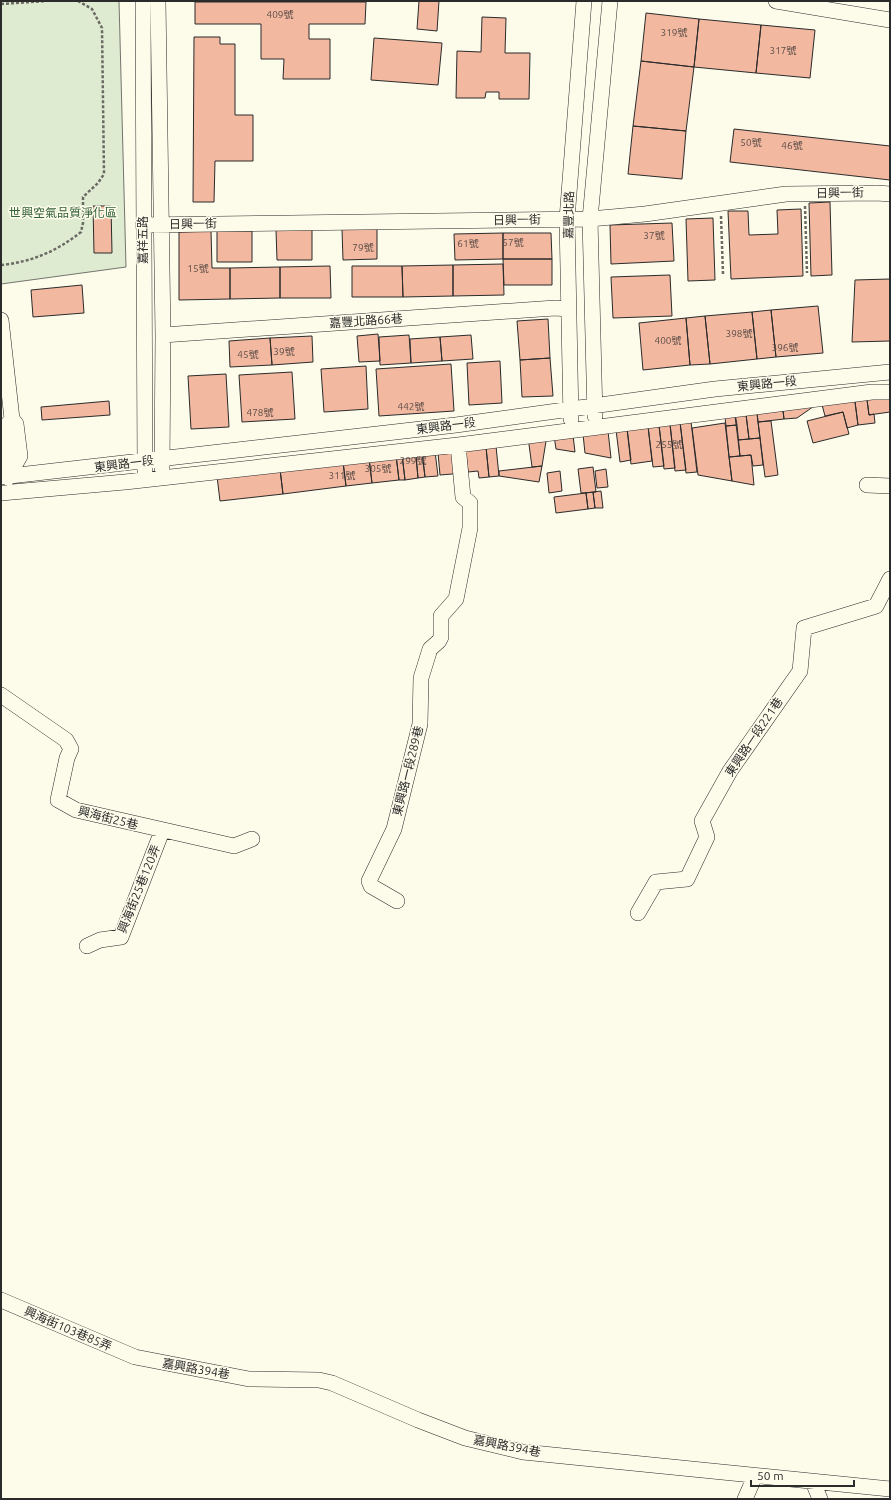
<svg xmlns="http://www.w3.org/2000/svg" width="891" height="1500" viewBox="0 0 891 1500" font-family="Ubuntu,'Noto Sans TC',sans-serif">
<rect width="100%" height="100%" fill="#fdfbea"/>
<path fill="#deebd1" stroke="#74746e" d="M1,1h118l7,266 -125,17z"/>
<path fill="#f2b8a0" stroke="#2b2b2b" d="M419,1h20l-2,30 -20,-2z
M195,2h171l-1,22h-56v15h21v40h-47l1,-20h-23v-35h-66z
M646,13l53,6 -5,48 -53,-6z
M482,17l24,1 -1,35h25l-1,46h-30v-7h-13l-1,6h-29l1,-47 24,1z
M699,19l62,6 -5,48 -62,-6z
M761,25l54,5 -5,48 -54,-5z
M194,37h26v7h15v71h18v46h-38l-1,41h-21z
M374,38l68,5 -4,42 -67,-5z
M641,61l53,6 -8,64 -53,-5z
M633,126l53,5 -4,48 -54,-5z
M734,129l156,17v34l-160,-18z
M830,202l2,73 -21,1 -2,-73z
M93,206h18l1,47h-18z
M801,209l2,67 -72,3 -3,-68h20l1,24 29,-1 -1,-24z
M713,218l2,62 -27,1 -2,-62z
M672,223l2,38 -63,3 -1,-39z
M377,228v31l-34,1 -1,-31z
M312,229v31h-35l-1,-30z
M211,231l1,37h18v31l-51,1v-68z
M217,231h35v31h-35z
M503,233v26l-48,1 -1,-26z
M503,233h48l1,26h-49z
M503,259h49v26h-48z
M503,264l1,31 -51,1v-31z
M453,265v31l-50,1 -1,-31z
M330,266l1,32h-51v-31z
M352,266h50l1,31h-51z
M280,267v31l-50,1v-31z
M670,275l2,41 -59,2 -2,-41z
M890,279v62l-38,1 3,-62z
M82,285l2,28 -51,4 -2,-27z
M818,306l5,47 -47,4 -5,-47z
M771,310l5,47 -19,2 -5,-47z
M752,312l5,47 -47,5 -5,-48z
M705,316l5,48 -20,1 -4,-47z
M686,318l4,47 -47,5 -4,-47z
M548,319l2,39 -30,2 -3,-39z
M378,334l2,27 -21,1 -2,-26z
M409,335l2,28 -31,2 -1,-28z
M471,335l2,24 -31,2 -2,-24z
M312,336l1,26 -41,3 -2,-27z
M440,337l2,24 -31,2 -1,-24z
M270,338l2,27 -42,2 -1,-26z
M550,358l3,38 -31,1 -2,-37z
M500,361l2,42 -33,2 -2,-42z
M451,364l3,47 -75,5 -3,-47z
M366,366l2,43 -44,3 -3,-43z
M292,372l3,47 -53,3 -3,-47z
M226,374l3,53 -38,2 -3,-53z
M889,390l1,22 -21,3 -3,-23z
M866,392l3,23 5,-1 1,9 -17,2 -4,-31z
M854,394l4,31 -11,3 -4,-16 -18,4 -4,-15z
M109,401l1,14 -68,5 -1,-13z
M782,402h38l-23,16 -13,1z
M782,402l2,17 -26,3 -2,-17z
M756,405l4,33 -11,1 -4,-33z
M745,406l4,33 -11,1 -4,-32z
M734,408l3,17 -11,1 -2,-17z
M843,412l6,22 -36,9 -6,-22z
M690,413l7,59 -11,1 -7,-59z
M679,414l7,56 -11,1 -6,-56z
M669,415l6,53 -11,1 -6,-52z
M658,417l6,49 -11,1 -6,-49z
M647,418l5,43 -21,3 -5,-44z
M626,420l5,40 -11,2 -5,-40z
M771,421l7,54 -13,2 -7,-55z
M607,422l4,36 -26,-5 -3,-28z
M725,423l7,58 -34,-6 -6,-47z
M737,425l3,31 -11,1 -3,-31z
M572,427l3,25 -19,-3 -3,-20z
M547,435l-5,31 -10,1 -4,-30z
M495,436l4,40 -10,1 -4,-40z
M485,437l4,40 -10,1 -1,-7 -10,1 -4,-33z
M760,438l3,27 -10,1 -2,-11 -11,1 -2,-16z
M460,440l4,33 -24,2 -3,-33z
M434,443l4,33 -13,1 -4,-33z
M421,444l4,33 -7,1 -3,-33z
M415,445l3,33 -13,2 -4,-34z
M401,446l4,34h-6l-4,-33z
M395,447l4,33 -27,3 -4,-33z
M368,450l4,33 -26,3 -4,-32z
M342,454l4,32 -63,8 -4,-33z
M751,455l3,30 -22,-4 -3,-24z
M279,461l4,33 -63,7 -4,-33z
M542,466l-3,16 -40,-6v-5z
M593,467l3,25 -15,1 -3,-24z
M606,469l2,18 -11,1 -2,-17z
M560,471l2,20 -13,2 -2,-20z
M601,491l2,17h-8l-2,-16z
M593,492l2,16 -7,1 -2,-16z
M586,493l2,16 -32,4 -2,-16z"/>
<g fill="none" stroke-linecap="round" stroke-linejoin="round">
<defs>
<path id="minor" d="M143,1l2,469
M158,1l5,334 -1,133
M776,1l114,19
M143,225l447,-6 55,-5 141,-20 91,-1 13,1
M1,320l11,99 4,5 4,32 -12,21
M163,335l392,-27 14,1
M595,416l-5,-197 20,-218
M571,419l-4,-200 17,-218
M1,477l455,-52 259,-36 175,-17
M8,478l-2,-52 6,-7
M867,485l23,1
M1,493l124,-11 333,-37 414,-53h18
M1,695l65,45 5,9 -4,9 -9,42 18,10 158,36 18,-7
M397,901l-26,-15 -2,-5 25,-52 26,-105 1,-46 9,-29 9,-8 2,-4v-21l15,-17 14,-71v-25l-7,-6 -5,-52
M638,913l18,-31 31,-3 20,-42 -5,-16 28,-50 70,-100 4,-43 72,-22 14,-27
M87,946l13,-6 21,-3 41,-106
M1,1300l134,57 114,22 70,1 13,3 86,37 47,18 58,14 367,37
M813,1482l7,17
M745,1499l10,-23"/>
</defs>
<use href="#minor" stroke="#2b2b2b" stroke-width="16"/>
<path stroke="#6a6964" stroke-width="2.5" stroke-dasharray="3 2" stroke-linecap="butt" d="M1,4l45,-3
M805,206l2,67
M721,216l2,58
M1,265c31,-3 56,-14 80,-33l2,-9v-26l15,-14 6,-9 -2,-146 -10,-19 -14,-8"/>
<use href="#minor" stroke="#fdfbea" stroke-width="15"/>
</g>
<g text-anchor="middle" stroke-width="3" stroke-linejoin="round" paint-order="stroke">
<g font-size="10" fill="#5d4e48">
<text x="280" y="18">409號</text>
<text x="674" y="36">319號</text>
<text x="783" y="54">317號</text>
<text x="751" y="146">50號</text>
<text x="792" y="149">46號</text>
<text x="654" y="239">37號</text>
<text x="513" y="246">57號</text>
<text x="468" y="247">61號</text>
<text x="363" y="251">79號</text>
<text x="198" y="272">15號</text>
<text x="739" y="337">398號</text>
<text x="668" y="344">400號</text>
<text x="785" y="351">396號</text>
<text x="284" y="355">39號</text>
<text x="248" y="358">45號</text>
<text x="411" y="410">442號</text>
<text x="260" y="416">478號</text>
<text x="669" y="448">255號</text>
<text x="413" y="464">299號</text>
<text x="378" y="472">305號</text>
<text x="342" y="479">311號</text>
</g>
<g font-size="12" fill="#2b2b2b" stroke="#fdfbea">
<text transform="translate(840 193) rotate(-1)" y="4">日興一街</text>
<text transform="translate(569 215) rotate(-89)" y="4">嘉豐北路</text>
<text transform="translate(517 220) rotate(-1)" y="4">日興一街</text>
<text transform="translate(193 224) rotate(-1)" y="4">日興一街</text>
<text transform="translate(143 240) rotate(-90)" y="4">嘉祥五路</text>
<text transform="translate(366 321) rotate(-4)" y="4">嘉豐北路66巷</text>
<text transform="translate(767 384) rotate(-6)" y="4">東興路一段</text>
<text transform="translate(446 426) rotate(-7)" y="4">東興路一段</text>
<text transform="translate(124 464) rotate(-7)" y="4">東興路一段</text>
<text transform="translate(754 737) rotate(-56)" y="4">東興路一段221巷</text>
<text transform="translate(408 771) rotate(-76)" y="4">東興路一段289巷</text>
<text transform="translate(108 818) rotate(14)" y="4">興海街25巷</text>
<text transform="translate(139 889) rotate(-68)" y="4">興海街25巷120弄</text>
<text transform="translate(68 1329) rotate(23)" y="4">興海街103巷85弄</text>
<text transform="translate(196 1369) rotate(10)" y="4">嘉興路394巷</text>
<text transform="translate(507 1446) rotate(11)" y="4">嘉興路394巷</text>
</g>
<g font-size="12" fill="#34623c" stroke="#fdfbea">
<text x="63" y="217">世興空氣品質淨化區</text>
</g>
</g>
<rect width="891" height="1500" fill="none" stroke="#2b2b2b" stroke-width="4"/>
<path d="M751 1480v6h103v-6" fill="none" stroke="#2b2b2b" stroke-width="2"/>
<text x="757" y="1480" font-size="12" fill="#2b2b2b" stroke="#fdfbea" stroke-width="3" paint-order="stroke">50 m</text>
</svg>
